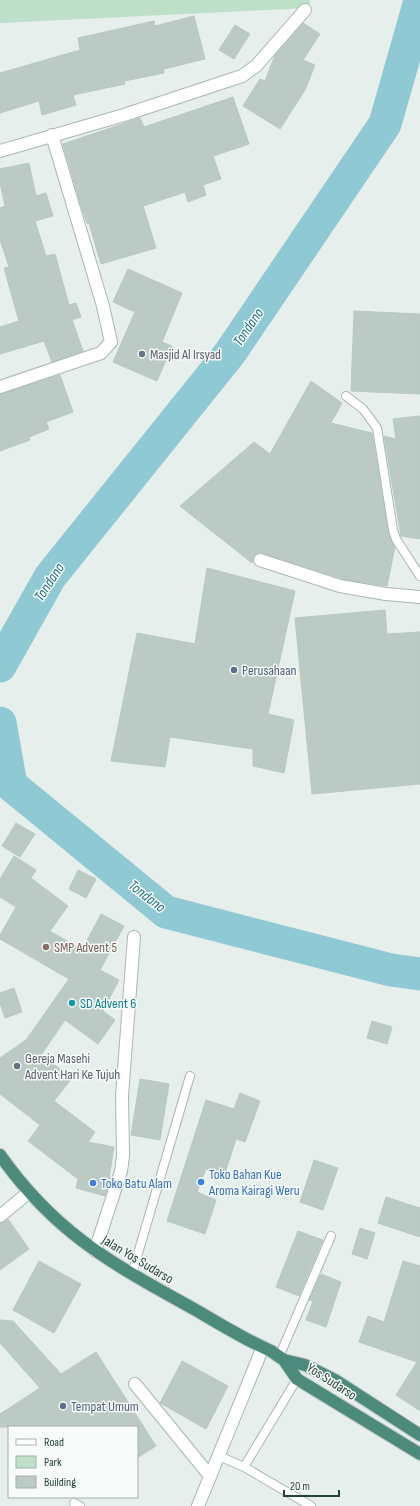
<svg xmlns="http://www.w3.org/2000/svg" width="420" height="1506" viewBox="0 0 420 1506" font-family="'Sofia Sans Condensed',sans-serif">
<rect width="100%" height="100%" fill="#e6efeb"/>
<path fill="#bfe0c8" d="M0,0h310l-1,8 -309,15z"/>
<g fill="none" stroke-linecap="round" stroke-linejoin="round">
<path stroke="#8ec9d4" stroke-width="33" d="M0,666l50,-89 180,-224 155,-229 35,-123
M0,723l11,62 155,127 225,58 29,4"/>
</g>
<path fill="#bbcac4" stroke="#b8c9c2" d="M194,16l11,43 -41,10v4l-40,8 1,3 -52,11 3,10 -34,10 -3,-14 -39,12v-40l80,-23 -2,-12 76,-17 1,5z
M303,23l17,11 -17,26 12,5 -10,25 -25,39 -37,-23 17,-27 5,2 10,-26z
M235,25l15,9 -16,25 -15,-9z
M233,97l16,47 -36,12 8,23 -18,6 3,10 -18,7 -3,-10 -42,14 13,42 -55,16 -12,-41h-2l-7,-20 -17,-59 77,-26 4,9z
M29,163l7,33 10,-3 7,23 -18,5 11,35 9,-2 14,51 7,-2 5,14 -9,3 11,31 -31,11 -8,-21 -44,13v-27l19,-6 -15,-53 5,-1 -9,-27v-32l5,-2 -5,-23v-14z
M128,269l54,24 -20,49 10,4 -15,35 -44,-19 22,-50 -22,-10z
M354,311l66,3v80l-69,-3z
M60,375l13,37 -27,10 3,7 -20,8 1,3 -30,11v-57z
M311,381l31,22 -11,20 41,10 16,98 7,16 -8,39 -40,-6 -88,-28 -6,5 -1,6 -72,-57 74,-64 16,12z
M420,416v123l-19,-3 -17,-100 12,3 -3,-20z
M207,568l88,23 -27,123 26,6 -10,53 -31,-7v-17l-83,-12 -5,30 -54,-6 26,-128 58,11z
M385,610l2,24 33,-2v152l-108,10 -17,-176z
M16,823l19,11 -15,23 -18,-11z
M14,856l22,14 -5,8 37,28 -18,25 32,19 19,-36 23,12 -24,44 19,10 -16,31 12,9 -17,24 -33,-24 -24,35 31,23 -18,23 41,31 -7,10 26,5 -5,31h2l-6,18 -29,-8 2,-9 -50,-38 12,-16 -40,-31v-36l26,-18 43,-61 -69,-40v-4l16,-28 -16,-10v-18z
M78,870l18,9 -10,19 -17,-9z
M14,988l8,24 -17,6 -5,-15v-10z
M372,1021l20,6 -5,17 -20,-6z
M140,1079l29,5 -9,56 -29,-5z
M240,1093l20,8 -15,41 -9,-3 -12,37 -18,-7 -9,23 19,8 -11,34 -38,-13 39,-121 28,9z
M314,1160l24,8 -15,42 -23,-8z
M386,1197l34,11v29l-42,-14z
M8,1219l21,30 -29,21v-47z
M360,1228l15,5 -8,26 -15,-5z
M298,1231l25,9 -24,56 -23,-9z
M39,1261l42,23 -27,49 -41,-23z
M403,1261l17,5v145l-24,-16 21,-33 -58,-20 9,-26 16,6z
M321,1274l20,8 -15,45 -20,-7 7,-19 -4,-1z
M0,1320l13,1 48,53 35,-22 60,94 -19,12v-31h-137v-13l40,-26 -40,-45z
M182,1361l46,25 -22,43 -46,-26z"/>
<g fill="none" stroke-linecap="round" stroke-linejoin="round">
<defs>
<path id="service" d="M346,396l17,13 14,19 16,102 3,9 24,37
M132,1274l58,-198
M279,1357l52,-121
M219,1456l25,11 67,39
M244,1467l53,-88
M74,1503l6,3"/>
<path id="minor" d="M0,151l124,-36 118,-39 14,-10 49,-56
M0,387l101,-34 10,-11 -8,-36 -51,-171
M260,560l80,26 46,8 34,3
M0,1216l28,-23
M95,1251l26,-80 2,-15 -1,-60 12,-159
M135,1384l75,92
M198,1506l65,-159"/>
<path id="trunk" d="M0,1155c53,75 107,106 185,149 29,16 56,34 86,47l13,9 13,19 123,75
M284,1360l21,5 30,15 85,55"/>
</defs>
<use href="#service" stroke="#a8b8b2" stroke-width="10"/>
<use href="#minor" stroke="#a8b8b2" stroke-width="14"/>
<use href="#trunk" stroke="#c2cac8" stroke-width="14"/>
<use href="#service" stroke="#fff" stroke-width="8"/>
<use href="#minor" stroke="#fff" stroke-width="12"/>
<use href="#trunk" stroke="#4c8a7c" stroke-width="12"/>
</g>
<g fill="#6b7280" stroke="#f7fbf9" stroke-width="1.5">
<circle cx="142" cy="354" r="4"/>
<circle cx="17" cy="1066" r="4"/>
</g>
<g fill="#5c6f8a" stroke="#f7fbf9" stroke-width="1.5">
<circle cx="234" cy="670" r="4"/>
<circle cx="63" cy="1406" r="4"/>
</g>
<circle fill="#8d6e63" stroke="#f7fbf9" stroke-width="1.5" cx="46" cy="947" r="4"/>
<circle fill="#0f9aa8" stroke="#f7fbf9" stroke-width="1.5" cx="72" cy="1003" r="4"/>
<g fill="#3f7fe0" stroke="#f7fbf9" stroke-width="1.5">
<circle cx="201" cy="1182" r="4"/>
<circle cx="93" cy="1183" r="4"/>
</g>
<g text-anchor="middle" stroke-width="3" stroke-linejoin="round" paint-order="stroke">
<g font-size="14" fill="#5b616d" stroke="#f7fbf9" text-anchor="start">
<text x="150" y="359">Masjid Al Irsyad</text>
<text x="25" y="1063">Gereja Masehi<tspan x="25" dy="16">Advent Hari Ke Tujuh</tspan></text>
</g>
<g font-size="14" fill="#4e5e75" stroke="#f7fbf9" text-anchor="start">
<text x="242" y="675">Perusahaan</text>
<text x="71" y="1411">Tempat Umum</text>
</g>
<g font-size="14" fill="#785e54" stroke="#f7fbf9" text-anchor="start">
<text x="54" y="952">SMP Advent 5</text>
</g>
<g font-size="14" fill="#0d838f" stroke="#f7fbf9" text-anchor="start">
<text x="80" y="1008">SD Advent 6</text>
</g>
<g font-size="14" fill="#366cbe" stroke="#f7fbf9" text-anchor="start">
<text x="209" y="1179">Toko Bahan Kue<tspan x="209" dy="16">Aroma Kairagi Weru</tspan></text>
<text x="101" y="1188">Toko Batu Alam</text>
</g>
<g font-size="14" fill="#24423a" stroke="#f7fbf9">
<text transform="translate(138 1259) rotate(31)" y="5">Jalan Yos Sudarso</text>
<text transform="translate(332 1381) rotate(33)" y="5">Yos Sudarso</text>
</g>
<g font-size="15" font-style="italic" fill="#1c6f80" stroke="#f7fbf9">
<text transform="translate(248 327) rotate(-56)" y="5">Tondano</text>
<text transform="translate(49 582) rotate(-57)" y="5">Tondano</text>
<text transform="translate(147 896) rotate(38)" y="5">Tondano</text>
</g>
</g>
<rect x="8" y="1426" width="130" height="72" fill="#f7fbf9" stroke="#a3b1ad"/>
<rect x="16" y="1439" width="20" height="6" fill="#ffffff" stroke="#a3b1ad"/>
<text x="44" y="1446" font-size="12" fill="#24423a">Road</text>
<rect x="16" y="1456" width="20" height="12" fill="#bfe0c8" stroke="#a3b1ad"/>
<text x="44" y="1466" font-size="12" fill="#24423a">Park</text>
<rect x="16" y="1476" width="20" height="12" fill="#bbcac4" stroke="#a3b1ad"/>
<text x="44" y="1486" font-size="12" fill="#24423a">Building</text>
<path d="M284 1490v6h55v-6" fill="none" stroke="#24423a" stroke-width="2"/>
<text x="290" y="1490" font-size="12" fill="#24423a" stroke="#f7fbf9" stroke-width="3" paint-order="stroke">20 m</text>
</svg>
